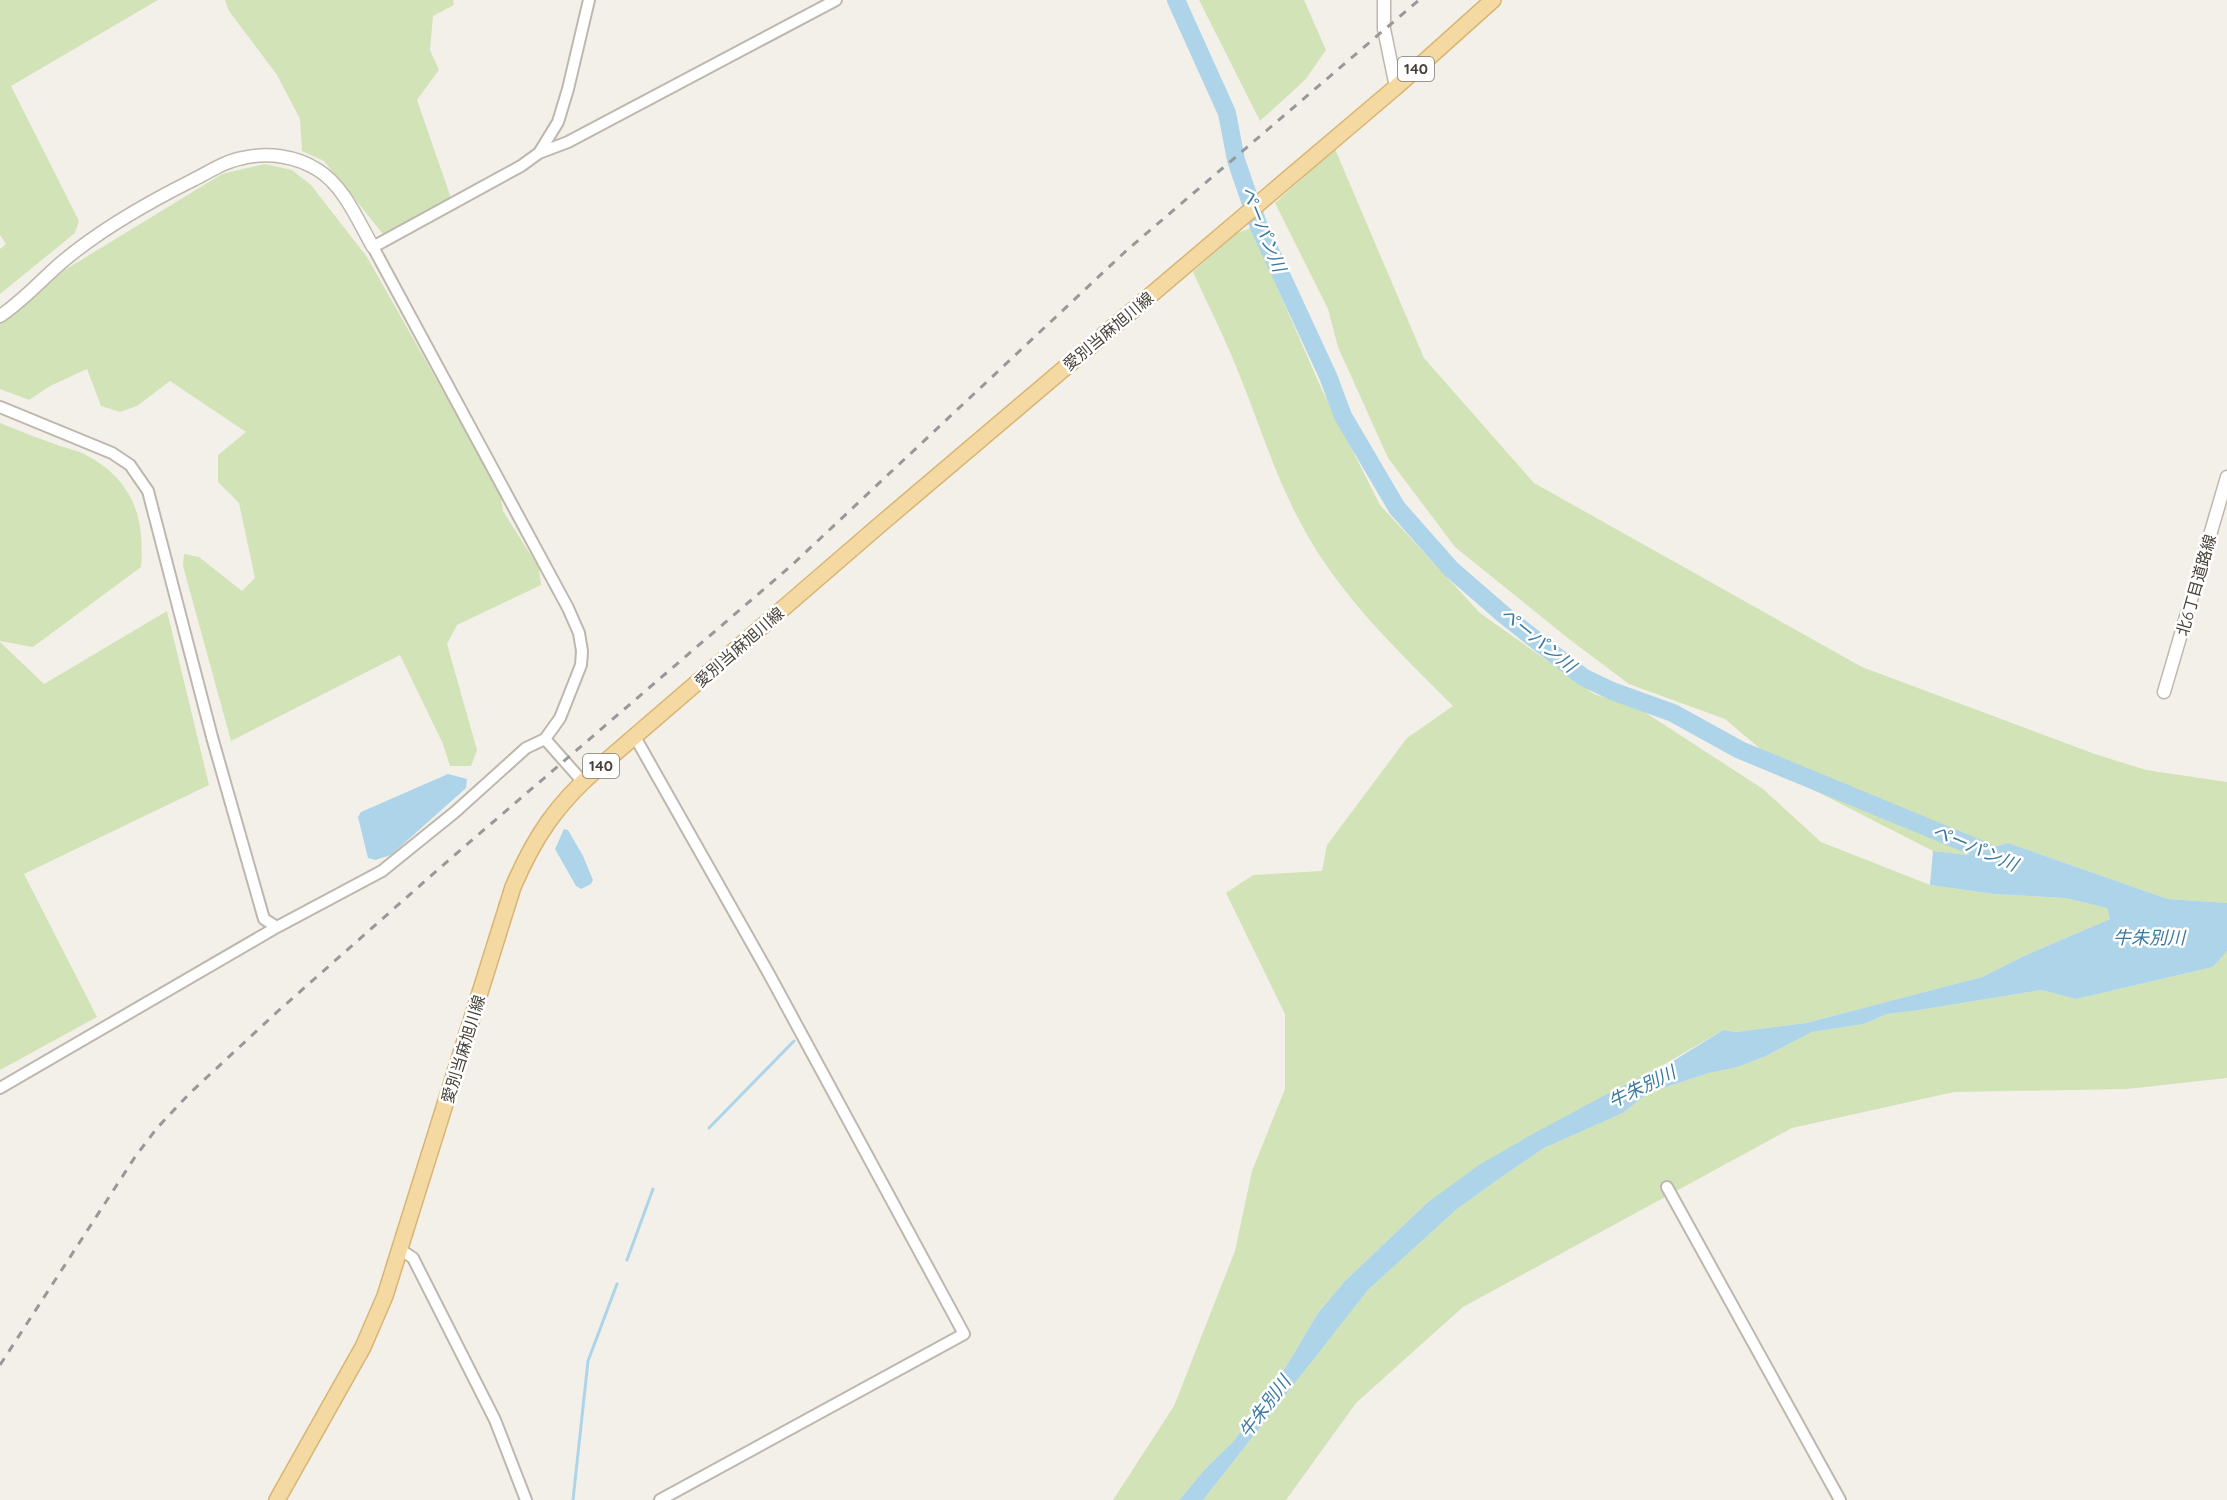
<svg xmlns="http://www.w3.org/2000/svg" width="2227" height="1500" viewBox="0 0 2227 1500" font-family="Quicksand,'Noto Sans JP',sans-serif">
<rect width="100%" height="100%" fill="#f3f0ea"/>
<path fill="#d2e3b7" d="M0,0h158l-147,86 68,135 -4,12 -75,61v-45l6,-5 -6,-9z
M225,0h228l1,5 -21,11 -3,34 9,20 -22,30 34,98 -68,36 -59,-73 -22,-10 -2,-32 -23,-44 -48,-64z
M1199,0h105l22,50 -21,30 -45,41z
M1335,149l89,209 110,125 328,184 233,87 51,16 81,12v121l-59,-4 -160,-56 -40,12 -35,-4 -131,-67 -77,-65 -96,-35 -60,-45 -114,-92 -67,-89 -50,-111 -10,-38 -53,-106z
M265,164l27,6 19,15 56,72 133,235 3,19 36,57 2,17 -84,40 -10,19 30,106 -6,16h-21l-7,-22 -43,-89 -169,86 -48,-175 1,-12 15,3 43,34 13,-13 -16,-75 -21,-21v-27l28,-23 -76,-51 -33,25 -17,6 -19,-6 -14,-37 -37,17 -21,14 -29,-11v-67l9,-4 54,-47 159,-97z
M1251,228l71,162 58,115 100,108 114,81 46,15 123,80 58,53 109,43 64,9 71,4 42,10 3,11 -86,37 -42,21 -176,46 -70,9 -13,-2 -296,173 -82,78 -27,32 -31,52 -53,76 -28,27 -27,32h-66l61,-94 61,-155 17,-80 33,-82v-75l-59,-121 27,-18 69,-4 5,-26 80,-107 46,-32c-57,-57 -117,-114 -154,-186 -27,-51 -43,-107 -66,-161 -12,-29 -27,-58 -40,-87l44,-39z
M0,423c20,8 40,16 60,23 9,3 19,5 26,9 47,25 59,62 55,112l-108,80 -33,-6z
M167,611l42,174 -185,89 73,143 -97,53v-428l44,42z
M2227,951v127l-100,11 -173,3 -162,36 -329,179 -107,96 -70,97h-83l165,-210 89,-81 46,-33 41,-28 79,-35 25,-20 61,-20 29,-6 28,-11 46,-24 52,-8 23,-10 26,-3 128,-21 35,9 137,-32z"/>
<path fill="#add4e9" d="M448,774l19,5 -1,9 -75,67 -16,5 -7,-2 -10,-41 3,-5z
M564,829l4,1 15,26 10,24 -2,4 -10,5 -5,-3 -21,-37z
M2008,843l160,56 59,4v48l-14,16 -137,32 -35,-9 -128,21 -26,3 -23,10 -52,8 -46,24 -28,11 -29,6 -61,20 -25,20 -79,35 -41,28 -46,33 -89,81 -165,210h-24l27,-32 28,-27 53,-76 31,-52 27,-32 82,-78 52,-38 52,-30 76,-41 63,-31 53,-33 13,2 70,-9 176,-46 42,-21 86,-37 -3,-11 -42,-10 -71,-4 -64,-9 3,-34 35,4z"/>
<g fill="none" stroke-linecap="round" stroke-linejoin="round">
<path stroke="#add4e9" stroke-width="3" d="M709,1128l85,-87
M627,1260l26,-71
M573,1500l15,-139 29,-77"/>
<path stroke="#add4e9" stroke-width="18" d="M1176,0l51,113 9,47 23,67 69,149 15,40 54,92 54,61 53,46 79,62 29,14 61,22 67,37 264,109"/>
<defs>
<path id="minor" d="M539,153l19,-31 10,-33 21,-89
M0,407l112,46 18,12 18,26 64,246 52,182 13,8
M635,737l134,237 195,360 -304,166
M545,739l38,43
M0,1088l277,-161 105,-56 73,-59 71,-64 19,-9 15,-21 21,-53 1,-14 -3,-18 -11,-25 -195,-361 148,-81 18,-13 29,-11 268,-142
M1667,1187l173,313
M401,1250l12,8 82,162 31,80"/>
<path id="tertiary" d="M1384,0v29l12,58
M0,316c23,-15 41,-36 62,-54 39,-33 85,-59 131,-82 16,-8 32,-19 50,-22 25,-6 53,-2 75,12 26,16 40,51 55,77
M2164,692l63,-215"/>
<path id="primary" d="M277,1500l86,-153 22,-51 128,-409c22,-51 43,-82 85,-119l284,-245 514,-436 97,-87"/>
</defs>
<use href="#minor" stroke="#beb7ae" stroke-width="14"/>
<use href="#tertiary" stroke="#beb7ae" stroke-width="15"/>
<use href="#primary" stroke="#d8b573" stroke-width="18"/>
<use href="#minor" stroke="#fff" stroke-width="10"/>
<use href="#tertiary" stroke="#fff" stroke-width="12"/>
<use href="#primary" stroke="#f4d9a2" stroke-width="15"/>
<path stroke="#989898" stroke-width="3" stroke-dasharray="8 8" stroke-linecap="butt" d="M0,1365l135,-208 22,-29 33,-35 87,-81 173,-153 342,-294 335,-315 292,-250"/>
</g>
<g text-anchor="middle" stroke-width="5" stroke-linejoin="round" paint-order="stroke">
<g fill="#fff" stroke="#7e7a74" stroke-width="1.5">
<rect x="1398" y="57" width="36" height="24" rx="4.5"/>
<rect x="583" y="754" width="36" height="24" rx="4.5"/>
</g>
<g font-size="15" font-weight="bold" fill="#474139">
<text x="1416" y="74">140</text>
<text x="601" y="771">140</text>
</g>
<g font-size="16" fill="#474139" stroke="#fff">
<text transform="translate(1108 331) rotate(-40)" y="6">愛別当麻旭川線</text>
<text transform="translate(2196 585) rotate(-74)" y="6">北6丁目道路線</text>
<text transform="translate(739 647) rotate(-41)" y="6">愛別当麻旭川線</text>
<text transform="translate(463 1049) rotate(-73)" y="6">愛別当麻旭川線</text>
</g>
<g font-size="18" font-style="italic" fill="#3a7aa0" stroke="#fff">
<text transform="translate(1263 229) rotate(68)" y="6">ペーパン川</text>
<text transform="translate(1538 640) rotate(39)" y="6">ペーパン川</text>
<text transform="translate(1975 848) rotate(23)" y="6">ペーパン川</text>
<text x="2149" y="944">牛朱別川</text>
<text transform="translate(1642 1087) rotate(-26)" y="6">牛朱別川</text>
<text transform="translate(1265 1407) rotate(-53)" y="6">牛朱別川</text>
</g>
</g>
</svg>
